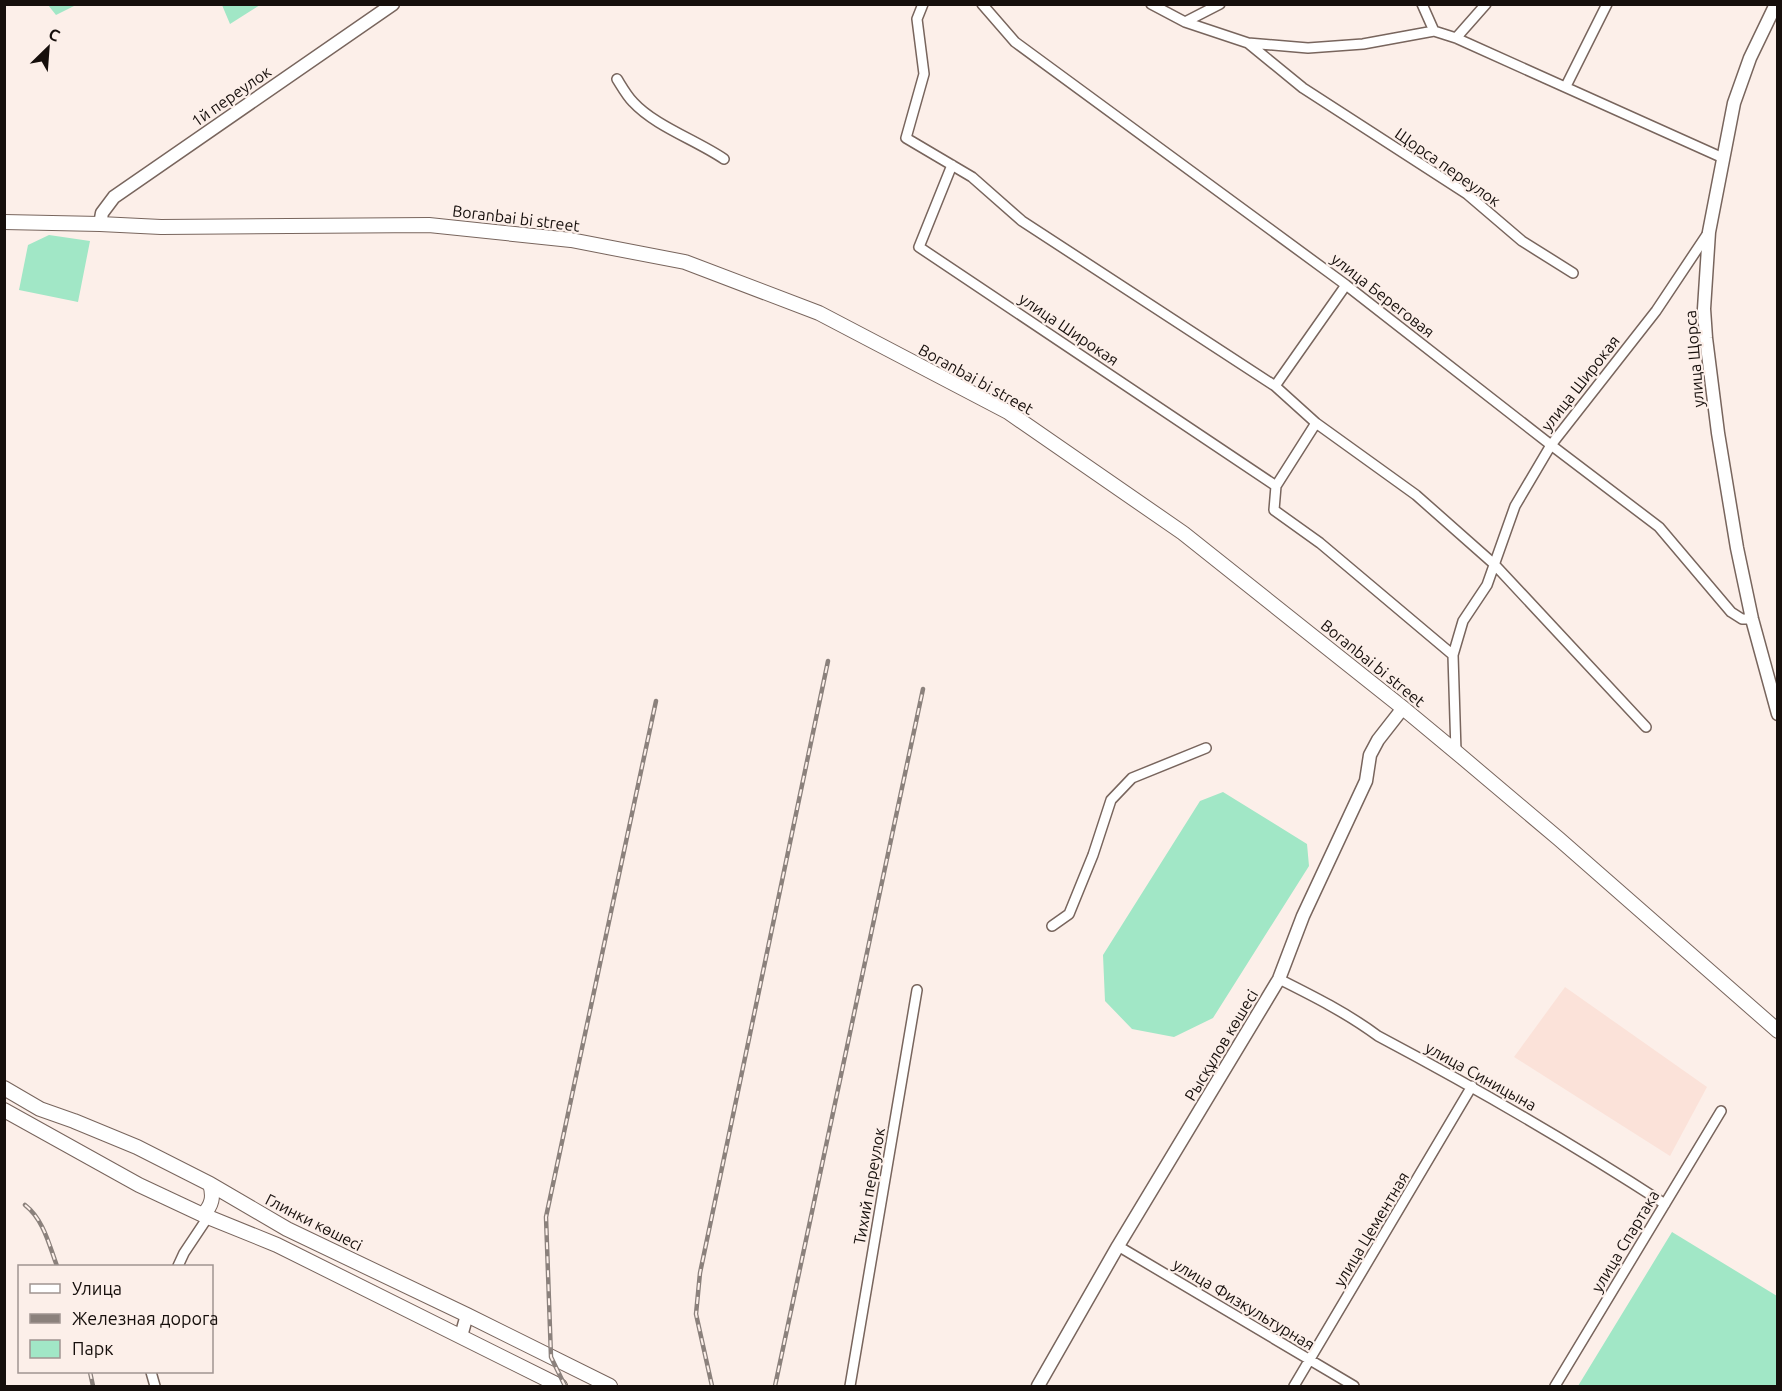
<svg xmlns="http://www.w3.org/2000/svg" width="1782" height="1391" viewBox="0 0 1782 1391" font-family="Ubuntu,sans-serif">
<rect width="100%" height="100%" fill="#fcefe9"/>
<path fill="#fbe2d9" d="M1565,987l142,100 -37,69 -156,-99z"/>
<path fill="#a1e7c6" d="M48,5h28l-20,10z
M222,5v-1l38,1 -30,19z
M49,235l41,6 -12,61 -59,-12 9,-45z
M1223,792l84,52 2,22 -96,152 -39,19 -42,-8 -27,-28 -2,-46 97,-154z
M1672,1232l105,64v90h-199z"/>
<g fill="none" stroke-linecap="round" stroke-linejoin="round">
<defs>
<path id="minor" d="M923,4l-6,15 7,55 -18,64 66,39 50,44 253,165 41,37 100,72 78,69 152,163
M982,4l33,38 331,243 205,160 108,82 72,85 11,7h10
M1151,4l34,18 63,21 60,5 55,-4 71,-13
M1422,4l12,27 22,7 267,120
M1185,22l35,-18
M1456,38l30,-34
M1248,43l55,45 164,106 55,47 51,32
M617,79c5,8 10,17 16,23 22,24 63,38 91,57
M1566,86l41,-82
M952,165l-33,82 357,239
M1275,386l71,-101
M1316,423l-40,63 -2,24 46,33 133,112
M1456,752l-3,-97 10,-34 24,-36 28,-79 36,-61 105,-134 52,-78
M1052,926l17,-12 24,-59 18,-55 21,-22 74,-30
M1279,979c34,17 68,34 99,57 98,52 193,107 287,168
M1118,1246l236,140
M178,1266l6,-13 24,-36
M151,1372l4,14
M850,1386l67,-396
M1294,1386l178,-300
M1555,1386l166,-275"/>
<path id="tertiary" d="M1776,4l-26,54 -16,45 -25,129 -5,77 2,29 12,95 19,115 15,71 26,95
M100,224l2,-11 12,-16 279,-193
M461,1336l6,-21
M1038,1386l80,-140 161,-267 24,-63 63,-135 4,-26 8,-15 25,-32"/>
<path id="secondary" d="M4,222l96,2 61,3 268,-2 142,15 114,22 134,51 189,99 175,121 220,175 53,44 103,87 219,192
M4,1088l36,21 34,12 63,26 73,37 77,45 180,86 143,71
M4,1110l135,75 64,30 74,30 283,141
M203,1215c9,-10 11,-18 7,-31"/>
</defs>
<use href="#minor" stroke="#78655d" stroke-width="12"/>
<use href="#tertiary" stroke="#78655d" stroke-width="15"/>
<use href="#secondary" stroke="#78655d" stroke-width="16"/>
<use href="#minor" stroke="#fff" stroke-width="9"/>
<use href="#tertiary" stroke="#fff" stroke-width="12"/>
<use href="#secondary" stroke="#fff" stroke-width="14"/>
<defs>
<path id="rail" d="M25,1205c19,15 24,40 32,61
M90,1372l3,14
M565,1386l-14,-29 -5,-140 110,-516
M712,1386l-16,-72 4,-41 128,-612
M775,1386l148,-697"/>
</defs>
<use href="#rail" stroke="#8b817c" stroke-width="4.5"/>
<use href="#rail" stroke="#fcefe9" stroke-width="2" stroke-dasharray="7" stroke-linecap="butt"/>
</g>
<g text-anchor="middle" stroke-width="4.5" stroke-linejoin="round" paint-order="stroke">
<g font-size="16" fill="#160f0c" stroke="#fcefe9">
<text transform="translate(231 96) rotate(-35)" y="6">1й переулок</text>
<text transform="translate(1448 167) rotate(35)" y="6">Щорса переулок</text>
<text transform="translate(516 218) rotate(7)" y="6">Boranbai bi street</text>
<text transform="translate(1383 295) rotate(38)" y="6">улица Береговая</text>
<text transform="translate(1069 329) rotate(34)" y="6">улица Широкая</text>
<text transform="translate(1694 359) rotate(-95)" y="6">улица Щорса</text>
<text transform="translate(976 379) rotate(29)" y="6">Boranbai bi street</text>
<text transform="translate(1580 383) rotate(-52)" y="6">улица Широкая</text>
<text transform="translate(1373 663) rotate(39)" y="6">Boranbai bi street</text>
<text transform="translate(1221 1045) rotate(-59)" y="6">Рысқұлов көшесі</text>
<text transform="translate(1481 1076) rotate(29)" y="6">улица Синицына</text>
<text transform="translate(869 1186) rotate(-80)" y="6">Тихий переулок</text>
<text transform="translate(314 1222) rotate(27)" y="6">Глинки көшесі</text>
<text transform="translate(1371 1229) rotate(-59)" y="6">улица Цементная</text>
<text transform="translate(1625 1241) rotate(-59)" y="6">улица Спартака</text>
<text transform="translate(1244 1304) rotate(31)" y="6">улица Физкультурная</text>
</g>
</g>
<rect width="1782" height="1391" fill="none" stroke="#160f0c" stroke-width="12"/>
<rect x="18" y="1265" width="195" height="108" fill="#fcefe9" stroke="#a09591" stroke-width="1.5"/>
<rect x="30" y="1284" width="30" height="9" fill="#ffffff" stroke="#a09591" stroke-width="1.5"/>
<text x="72" y="1295" font-size="18" fill="#160f0c">Улица</text>
<rect x="30" y="1314" width="30" height="9" fill="#8b817c" stroke="#a09591" stroke-width="1.5"/>
<text x="72" y="1325" font-size="18" fill="#160f0c">Железная дорога</text>
<rect x="30" y="1340" width="30" height="18" fill="#a1e7c6" stroke="#a09591" stroke-width="1.5"/>
<text x="72" y="1355" font-size="18" fill="#160f0c">Парк</text>
<g transform="translate(48 48) rotate(25)" stroke="#fcefe9" stroke-width="4.5" paint-order="stroke">
<path d="M0-4.5L10 22L0 15L-10 22Z" fill="#160f0c"/>
<text y="-9" font-size="16" font-weight="bold" text-anchor="middle" fill="#160f0c">С</text>
</g>
</svg>
